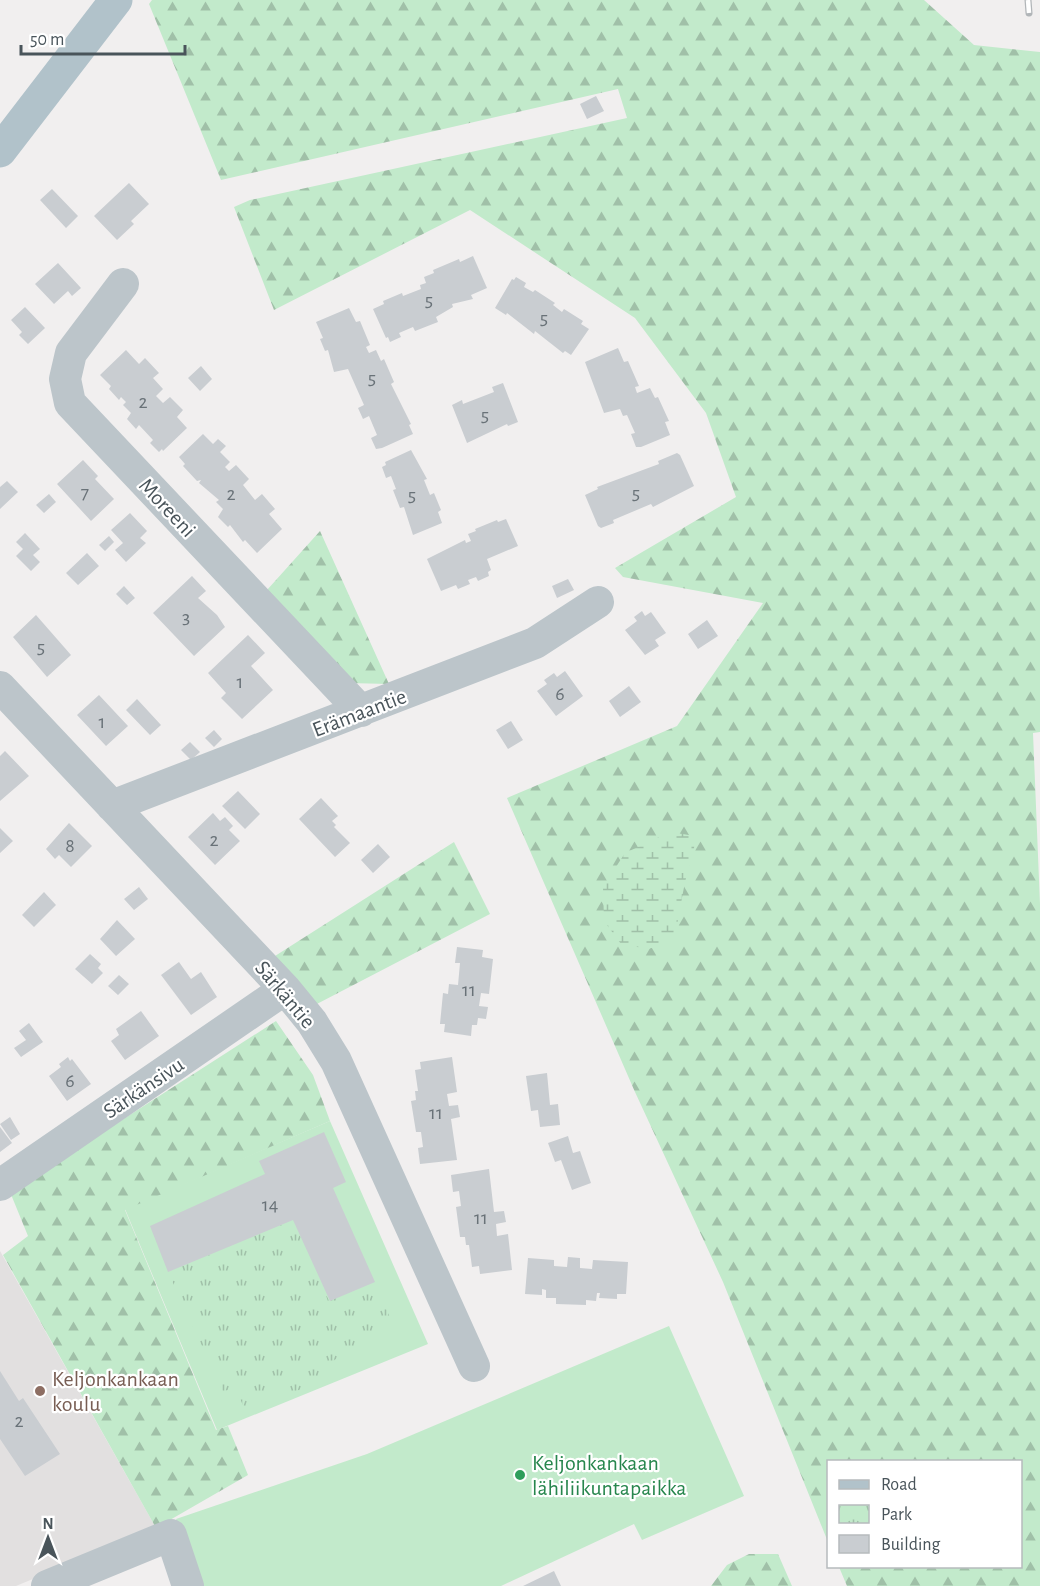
<svg xmlns="http://www.w3.org/2000/svg" width="1040" height="1586" viewBox="0 0 1040 1586" font-family="'Alegreya Sans',sans-serif">
<defs>
<pattern id="forest-firs" width="22" height="20" patternUnits="userSpaceOnUse" patternTransform="scale(1.5)"><rect width="22" height="20" fill="#c2eacb"/><path d="M5 1l3.5 6h-7zM16 11l3.5 6h-7z" fill="#a0c0a8"/></pattern>
<pattern id="wetland-marsh" width="20" height="14" patternUnits="userSpaceOnUse" patternTransform="scale(1.5)"><rect width="20" height="14" fill="#c2eacb"/><path d="M1 5h8M5 5V1M11 12h8M15 12V8" fill="none" stroke="#a0c0a8"/></pattern>
<pattern id="park-tufts" width="24" height="20" patternUnits="userSpaceOnUse" patternTransform="scale(1.5)"><rect width="24" height="20" fill="#c2eacb"/><path d="M3 7l-1-3M5 7V3M7 7l1-3M15 17l-1-3M17 17v-4M19 17l1-3" fill="none" stroke="#a0c0a8"/></pattern>
</defs>
<rect width="100%" height="100%" fill="#f1efef"/>
<path fill="#e2e0e0" d="M0,1251l156,277 -140,58h-16z"/>
<path fill="#c2eacb" d="M330,1121l98,223 -211,86 -92,-221z
M669,1326l75,170 -102,44 -8,-16 -133,62h-302l-23,-67 191,-65z"/>
<path fill="url(#forest-firs)" d="M152,0h772l50,45 66,7v680l-7,1 7,171v682h-193l-8,-19 181,-1v-104h-192v80l-105,-260 -88,-190 -128,-294 170,-72 86,-123 -140,-26 -8,-9 121,-71 -30,-84 -71,-95 -165,-108 -196,100 -40,-103 16,-7 377,-82 -9,-29 -397,91 -72,-176z
M320,531l69,153 -41,-1 -81,-93z
M454,842l36,72 -177,92 -38,-50z
M276,1021l37,54 17,46 -205,89 91,220 12,-4 20,49 -92,53 -153,-273 25,-19 -18,-44z
M749,1554h29l14,32h-81l16,-21z"/>
<path fill="url(#wetland-marsh)" d="M670,832l25,4c0,16 -5,27 -9,42 -5,21 -7,43 -13,64l-25,7 -27,-5 -17,-23 -1,-34 22,-34z"/>
<path fill="url(#park-tufts)" d="M293,1220l36,81 46,-19 21,50 -62,28 5,15 -94,35 -10,-23 -12,5 -55,-120z"/>
<path fill="#c9cdd1" d="M596,96l8,15 -17,8 -7,-15z
M129,183l20,21 -18,17 3,3 -17,16 -23,-24z
M52,189l26,27 -12,12 -26,-28z
M473,256l14,32 -16,7 2,4 -21,5 1,3 -17,10 2,5 -23,9 -2,-4 -14,6 2,4 -11,5 -2,-5 -2,1 -13,-29 11,-5 -1,-3 19,-8 1,3 18,-7 -1,-4 6,-2 -2,-6 10,-4 -1,-3 26,-11 1,3z
M58,263l23,25 -9,8 -4,-5 -14,13 -19,-20z
M516,277l10,6 -2,4 9,5 2,-2 20,13 -2,2 9,7 2,-3 19,12 -2,3 8,5 -18,26 -6,-4 -2,2 -28,-22 -1,3 -27,-21 -1,2 -11,-7 17,-29 2,1z
M25,307l20,21 -17,16 -9,-9 3,-3 -11,-12z
M349,308l7,14 4,-1 10,24 -4,2 3,6 7,-3 5,11 3,-2 10,23 -3,2 20,40 -2,1 4,9 -31,14 -6,1 -5,-11 6,-3 -8,-19 -6,3 -5,-11 6,-3 -16,-36 -14,3 -6,-22 -3,1 -5,-12 3,-1 -7,-16z
M618,348l6,14 4,-1 11,25 -4,1 2,6 13,-5 5,10 3,-1 11,24 -4,1 5,13 -29,12h-5l-5,-13 4,-1 -8,-18 -4,1 -3,-7 -16,4 -19,-51z
M126,350l13,14 6,-6 14,15 -6,5 10,11 -7,7 7,7 7,-6 13,13 -6,7 10,11 -24,23 -1,-2 -3,3 -9,-9 3,-3 -14,-15 -3,4 -9,-10 4,-6 -8,-8 3,-3 -5,-5 -2,3 -10,-11 2,-3 -11,-11z
M201,366l11,13 -12,12 -12,-13z
M503,383l15,39 -10,4 -1,-2 -40,19 -15,-38 10,-5 1,4 31,-12 -2,-5z
M203,434l10,10 5,-5 8,7 -6,6 10,10 -5,5 4,4 7,-6 13,14 -6,6 12,15 7,-6 13,15 -6,5 13,15 -25,24 -12,-13 -2,2 -13,-17 -2,2 -10,-10 5,-8 -7,-7 3,-2 -20,-17 2,-3 -4,1 -14,-15 2,-2 -6,-7z
M411,450l16,29 -3,1 6,15 4,-2 7,17 -3,2 4,11 -29,12 -9,-28 -4,1 -7,-18 3,-1 -5,-13 -5,2 -4,-11 4,-2 -1,-3z
M677,453l3,2 14,31 -41,21 -2,-3 -38,16 1,3 -13,5 -3,-2 -13,-31 13,-6 -1,-2 62,-23 -1,-3z
M83,460l15,16 -3,3 19,20 -23,22 -34,-37z
M7,481l11,11 -18,17v-22z
M49,494l7,8 -12,11 -8,-8z
M130,513l17,18 -7,7 6,5 -20,19 -11,-12 8,-7 -12,-13z
M506,519l12,27 -31,13 4,11 -3,2 1,4 -11,5 -2,-4 -8,3 2,4 -12,5 -2,-4 -15,6 -14,-32 38,-19 1,3 5,-2 -3,-7 8,-3 -1,-2 22,-9 1,2z
M25,533l15,16 -7,6 7,7 -9,9 -15,-15 7,-7 -7,-7z
M109,536l5,6 -9,9 -6,-6z
M87,553l12,13 -21,19 -12,-12z
M192,576l14,15 -8,7 19,17 8,12 -31,29 -41,-43z
M568,579l6,11 -17,8 -5,-12z
M124,586l11,12 -8,7 -11,-11z
M642,611l3,5 6,-4 15,21 -11,7 4,6 -14,9 -20,-25 12,-9 -3,-4z
M36,615l35,40 -24,22 -34,-40z
M707,620l11,16 -20,13 -10,-15z
M248,635l17,18 -14,13 22,24 -31,29 -21,-21 5,-5 -18,-20z
M565,671l18,25 -27,20 -19,-25 10,-7 -3,-4 10,-7 3,4z
M629,686l12,16 -21,15 -11,-16z
M99,695l29,31 -22,20 -29,-31z
M137,699l24,26 -11,10 -24,-25z
M511,721l12,19 -15,9 -12,-19z
M214,730l8,9 -8,8 -9,-9z
M190,742l10,10 -9,8 -10,-10z
M5,751l24,25 -29,25v-45z
M238,791l22,23 -15,15 -23,-23z
M321,798l17,18 -6,5 4,4 -2,2 16,16 -15,14 -36,-38z
M213,813l7,8 5,-4 8,9 -4,4 11,11 -25,24 -27,-28z
M69,823l23,23 -21,21 -12,-12 -4,4 -9,-10z
M0,828l13,13 -13,12z
M378,844l12,13 -17,16 -12,-13z
M139,887l9,12 -14,11 -10,-11z
M44,892l12,13 -22,22 -12,-12z
M117,920l18,19 -19,17 -16,-17z
M457,947l26,3 -1,7 11,2 -4,35 -8,-1 -2,13 9,1 -2,12 -8,-1 -1,7h-5l-1,11 -27,-4 1,-8h-5l3,-31 5,1 1,-10 9,1 2,-22h-5z
M90,954l11,10 -3,4 5,5 -11,11 -17,-15z
M179,962l12,17 10,-7 16,25 -26,18 -30,-40z
M119,975l10,9 -11,11 -10,-9z
M141,1011l18,25 -34,24 -14,-19 8,-6 -3,-6z
M29,1023l14,19 -22,15 -7,-9 12,-8 -7,-9z
M68,1057l2,4 2,-2 19,25 -24,17 -18,-25 12,-9 -2,-3z
M452,1057l5,35 -10,2 2,12 9,-1 2,12 -9,2 6,41 -37,4 -2,-16 5,-1 -2,-15h-5l-5,-31 5,-1 -1,-9h3l-3,-21 6,-1 -1,-7z
M547,1073l3,32 8,-1 2,21 -20,2 -2,-17 -7,1 -5,-35z
M10,1117l10,17 -9,6 -11,-16z
M0,1127l12,16 -12,9z
M324,1132l22,50 -13,6 42,94 -45,19 -37,-81 -125,52 -18,-46 115,-52 -6,-13z
M568,1136l5,17 7,-2 11,32 -19,7 -11,-30 -6,2 -7,-19z
M489,1169l5,43 10,-1 2,11 -10,2 1,12 11,-2 4,36 -32,4 -1,-8 -7,1 -3,-22h-3l-1,-8h-5l-4,-30 5,-1 -2,-15 -6,1 -2,-17z
M568,1257l12,1v10l12,1 1,-9 35,2 -2,32h-9v5l-18,-1 1,-5h-3l-1,8 -10,-1v5l-30,-1v-6h-10v-8l-4,-1v6l-17,-1 3,-36 26,2v6l13,1z
M0,1371l19,30 4,-3 37,56 -35,22 -25,-37z
M554,1571l7,15h-38z"/>
<g fill="none" stroke-linecap="round" stroke-linejoin="round">
<path stroke="#bcc5ca" stroke-width="32" d="M123,284l-52,69 -6,26 5,24 291,308
M0,687l285,302 27,33 24,39 138,305
M112,806l423,-163 63,-41
M0,1185l285,-196
M47,1586l124,-51 17,51"/>
<path stroke="#b1c2ca" stroke-width="33" d="M0,151l116,-151"/>
<defs>
<path id="rail" d="M1028,0l1,13"/>
</defs>
<use href="#rail" stroke="#b1b5b8" stroke-width="7"/>
<use href="#rail" stroke="#fff" stroke-width="4.5" stroke-dasharray="14" stroke-linecap="butt"/>
</g>
<circle fill="#8d6e63" stroke="#fff" stroke-width="2" cx="40" cy="1391" r="6"/>
<circle fill="#2e9e5b" stroke="#fff" stroke-width="2" cx="520" cy="1475" r="6"/>
<g text-anchor="middle" stroke-width="4.5" stroke-linejoin="round" paint-order="stroke">
<g font-size="20" fill="#697278">
<text x="429" y="306">5</text>
<text x="544" y="324">5</text>
<text x="372" y="384">5</text>
<text x="143" y="408">2</text>
<text x="485" y="421">5</text>
<text x="85" y="499">7</text>
<text x="636" y="499">5</text>
<text x="231" y="500">2</text>
<text x="412" y="501">5</text>
<text x="186" y="623">3</text>
<text x="41" y="653">5</text>
<text x="240" y="688">1</text>
<text x="560" y="700">6</text>
<text x="102" y="728">1</text>
<text x="214" y="846">2</text>
<text x="70" y="852">8</text>
<text x="469" y="996">11</text>
<text x="70" y="1087">6</text>
<text x="436" y="1119">11</text>
<text x="270" y="1211">14</text>
<text x="481" y="1224">11</text>
<text x="19" y="1427">2</text>
</g>
<g font-size="22" fill="#49545a" stroke="#fff">
<text transform="translate(168 507) rotate(47)" y="8">Moreeni</text>
<text transform="translate(359 712) rotate(-21)" y="8">Erämaantie</text>
<text transform="translate(286 994) rotate(50)" y="8">Särkäntie</text>
<text transform="translate(143 1087) rotate(-34)" y="8">Särkänsivu</text>
</g>
<g font-size="22" fill="#785e54" stroke="#fff" text-anchor="start">
<text x="52" y="1386">Keljonkankaan<tspan x="52" dy="25">koulu</tspan></text>
</g>
<g font-size="22" fill="#27864d" stroke="#fff" text-anchor="start">
<text x="532" y="1470">Keljonkankaan<tspan x="532" dy="25">lähiliikuntapaikka</tspan></text>
</g>
</g>
<rect x="827" y="1460" width="195" height="108" fill="#ffffff" stroke="#b6bbbd" stroke-width="1.5"/>
<rect x="839" y="1480" width="30" height="9" fill="#b1c2ca" stroke="#b6bbbd" stroke-width="1.5"/>
<text x="881" y="1490" font-size="18" fill="#49545a">Road</text>
<rect x="839" y="1505" width="30" height="18" fill="url(#park-tufts)" stroke="#b6bbbd" stroke-width="1.5"/>
<text x="881" y="1520" font-size="18" fill="#49545a">Park</text>
<rect x="839" y="1535" width="30" height="18" fill="#c9cdd1" stroke="#b6bbbd" stroke-width="1.5"/>
<text x="881" y="1550" font-size="18" fill="#49545a">Building</text>
<g transform="translate(48 1538)" stroke="#ffffff" stroke-width="4.5" paint-order="stroke">
<path d="M0-4.5L10 22L0 15L-10 22Z" fill="#49545a"/>
<text y="-9" font-size="16" font-weight="bold" text-anchor="middle" fill="#49545a">N</text>
</g>
<path d="M21 45v9h164v-9" fill="none" stroke="#49545a" stroke-width="3"/>
<text x="30" y="45" font-size="18" fill="#49545a" stroke="#ffffff" stroke-width="4.5" paint-order="stroke">50 m</text>
</svg>
